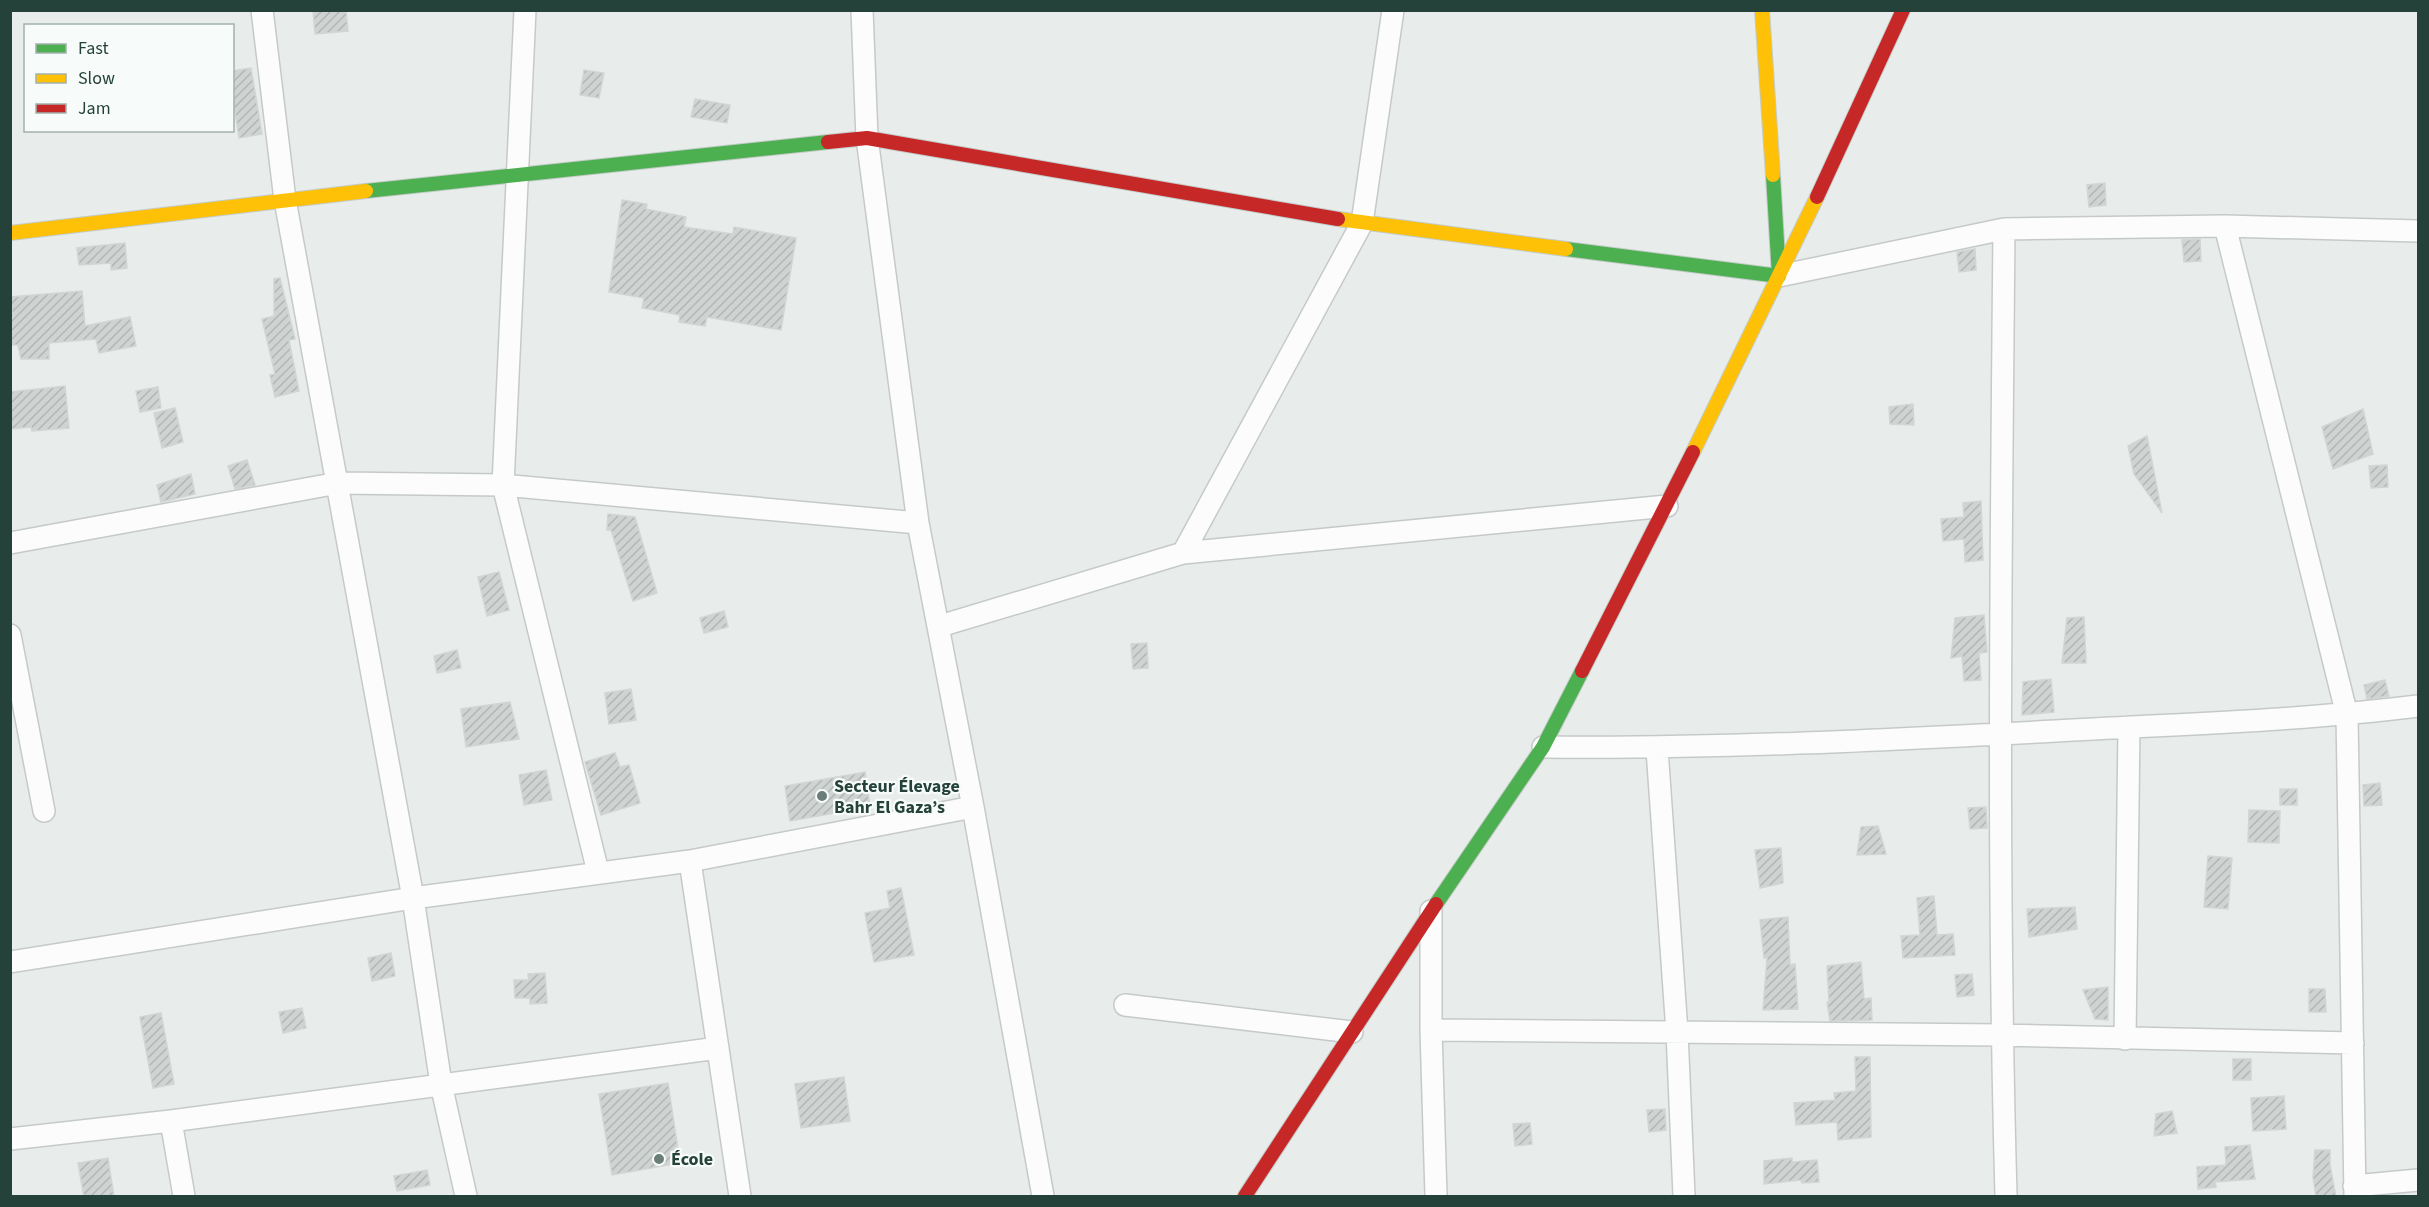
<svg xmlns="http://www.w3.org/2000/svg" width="2429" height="1207" viewBox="0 0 2429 1207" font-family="'Source Sans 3',sans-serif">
<defs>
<pattern id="building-hatch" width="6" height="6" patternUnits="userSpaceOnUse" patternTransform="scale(1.5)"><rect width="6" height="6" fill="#cfd4d2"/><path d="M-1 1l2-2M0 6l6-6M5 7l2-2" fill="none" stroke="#b2b7b5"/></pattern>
</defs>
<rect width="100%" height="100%" fill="#e8edeb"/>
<path fill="url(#building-hatch)" stroke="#d1d6d4" stroke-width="1.5" d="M313,10h33l2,21 -33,3z
M251,68l11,66 -23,4 -7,-46v-21z
M584,70l20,3 -5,25 -19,-3z
M695,99l35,6 -3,18 -36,-6z
M2105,183l1,22 -17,2 -2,-22z
M622,200l25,4 -1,5 40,8 -2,10 49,7 1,-7 62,11 -15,92 -74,-13 -2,9 -26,-4 1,-7 -38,-7 2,-10 -35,-6z
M2200,239l1,22 -17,1 -2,-22z
M125,243l2,25 -16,2v-7l-32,2 -2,-17z
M1975,249l1,21 -17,2 -2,-20z
M280,278l15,61 -6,1 10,51 -24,6 -5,-22 5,-1 -13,-55 12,-3v-37z
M82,291l3,35 45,-9 6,29 -37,7 -3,-14 -47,4v16h-28l-3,-14h-8v-27h3l-3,-21z
M65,386l4,42 -37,3 -1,-4 -21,2v-37z
M158,387l3,21 -21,4 -4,-21z
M1913,404l1,21 -24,-1 -1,-17z
M175,408l8,34 -21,6 -8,-35z
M2363,409l10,45 -40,15 -11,-42z
M2147,436l15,77 -28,-39 -6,-28z
M247,460l8,25 -20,4 -7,-23z
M2387,465l1,22 -17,1 -2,-22z
M191,474l4,20 -34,8 -4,-17z
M1981,501l2,59 -18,2 -1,-23 -21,2 -2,-22 23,-2 -1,-14z
M608,514l27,3 22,76 -24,8 -22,-71h-4z
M499,572l10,38 -22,6 -9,-39z
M724,611l4,16 -24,6 -4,-15z
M1984,615l3,37 -8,1 2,27 -17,1 -2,-25 -11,2 4,-40z
M2084,617l2,46h-24l5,-45z
M1147,643l1,25 -15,1 -2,-25z
M457,650l4,18 -24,5 -3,-17z
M2051,679l3,33 -32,3 1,-33z
M2385,680l4,16 -22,3 -3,-14z
M631,689l5,31 -27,4 -4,-31z
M510,702l9,37 -53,8 -5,-38z
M615,753l5,14 9,-2 11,38 -39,12 -16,-53z
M546,770l6,30 -28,5 -5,-30z
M865,772l5,35 -80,14 -5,-35z
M2380,783l2,22 -18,1 -1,-21z
M2280,789h17v16h-17z
M1986,807l1,21 -17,1 -2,-21z
M2249,810l31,1 -1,32 -31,-1z
M1878,826l8,28 -29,1 4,-28z
M1781,848l2,35 -23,5 -5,-38z
M2208,856l24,2 -4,51 -24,-2z
M901,888l13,67 -40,7 -9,-49 25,-5 -3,-17z
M1934,896l3,39 16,-1 2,21 -52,3 -2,-22 19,-1 -3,-37z
M2075,907l2,22 -48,8 -2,-28z
M1788,917l2,48 5,-1 3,45 -35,1 4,-52h-3l-4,-38z
M391,953l4,23 -23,5 -4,-23z
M1861,962l3,37 7,-1 1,22 -42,1 -3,-19h2l-2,-36z
M545,973l2,30 -17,1v-6h-15l-1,-18h15l-1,-6z
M1972,974l2,21 -17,2 -2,-22z
M2108,987v33l-13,-1 -12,-29z
M2309,989h16l1,23h-17z
M302,1008l4,20 -23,5 -4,-21z
M161,1013l13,71 -21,4 -13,-71z
M1855,1057h15l1,80 -33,3 -1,-18 -41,3 -2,-22 41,-3 -1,-7 22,-2z
M2233,1059h18v21h-18z
M844,1077l6,44 -49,7 -6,-44z
M668,1083l12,80 -68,12 -13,-81z
M2284,1096l2,33 -33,2 -2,-33z
M1665,1109l1,21 -17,2 -2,-22z
M2172,1111l5,22 -23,3 2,-22z
M1530,1123l2,21 -17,2 -2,-22z
M2250,1145l5,34 -40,3 1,5 -18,2 -1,-22 29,-2 -1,-18z
M2315,1150h15v15l6,32h-20l-3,-20z
M108,1158l6,39h-30l-6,-34z
M1792,1158v4l25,-2 2,22 -17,1 -1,-3 -37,4v-23z
M427,1170l3,15 -33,6 -3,-15z"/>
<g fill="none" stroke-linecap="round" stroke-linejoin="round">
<defs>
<path id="street" d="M262,10l23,190 128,698 28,186 25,112
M525,10l-22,475 95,387
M862,10l5,128 51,385 55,284 70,389
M2225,226l122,489 8,481
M2004,229c-3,323 -7,645 2,967
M1779,276l225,-47 221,-3 193,5
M10,543l328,-60 165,2 415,38
M1183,553l179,-330 31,-213
M940,626l243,-73 484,-47
M10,635l34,176
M1543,747c171,2 342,-7 513,-16 121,-7 242,-10 362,-25
M1657,749l20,283 7,164
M690,861l50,335
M1431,911v119l5,166
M10,962l403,-64 277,-37 283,-54
M1125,1005l227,27
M1431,1030l571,5 351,8
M2125,1039l4,-312
M171,1121l13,75
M10,1139l161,-18 547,-73
M2354,1186l64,-6"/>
<path id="fast" d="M366,191l462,-49
M1566,249l213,27 -6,-101
M1436,904l107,-157 39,-76"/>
<path id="slow" d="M1762,10l11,165
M1338,219l228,30
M10,233l356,-42
M1693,452l124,-255"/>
<path id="jam" d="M828,142l39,-4 471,81
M1817,197l86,-187
M1582,671l111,-219
M1245,1196l191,-292"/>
</defs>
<use href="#street" stroke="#c5cac8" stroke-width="24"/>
<use href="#fast" stroke="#c3cbc8" stroke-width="16"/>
<use href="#slow" stroke="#c3cbc8" stroke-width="16"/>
<use href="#jam" stroke="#c3cbc8" stroke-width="16"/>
<use href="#street" stroke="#fcfcfc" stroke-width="21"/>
<use href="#fast" stroke="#4caf50" stroke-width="14"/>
<use href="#slow" stroke="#ffc107" stroke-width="14"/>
<use href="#jam" stroke="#c62828" stroke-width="14"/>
</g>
<g fill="#697e78" stroke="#f7fbf9" stroke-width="2">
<circle cx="822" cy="796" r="6"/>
<circle cx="659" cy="1159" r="6"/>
</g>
<g text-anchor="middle" stroke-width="4.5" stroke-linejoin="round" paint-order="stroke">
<g font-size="18" font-weight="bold" fill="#24423a" stroke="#f7fbf9" text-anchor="start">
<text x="834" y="792">Secteur Élevage<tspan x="834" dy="21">Bahr El Gaza’s</tspan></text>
<text x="671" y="1165">École</text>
</g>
</g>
<rect width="2429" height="1207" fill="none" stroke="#24423a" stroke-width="24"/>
<rect x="24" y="24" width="210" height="108" fill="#f7fbf9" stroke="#a3b1ad" stroke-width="1.5"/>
<rect x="36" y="44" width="30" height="9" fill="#4caf50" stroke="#a3b1ad" stroke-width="1.5"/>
<text x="78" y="54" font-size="18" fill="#24423a">Fast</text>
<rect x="36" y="74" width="30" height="9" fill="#ffc107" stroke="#a3b1ad" stroke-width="1.5"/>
<text x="78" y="84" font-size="18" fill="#24423a">Slow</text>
<rect x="36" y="104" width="30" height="9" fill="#c62828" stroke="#a3b1ad" stroke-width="1.5"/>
<text x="78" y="114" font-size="18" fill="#24423a">Jam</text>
</svg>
